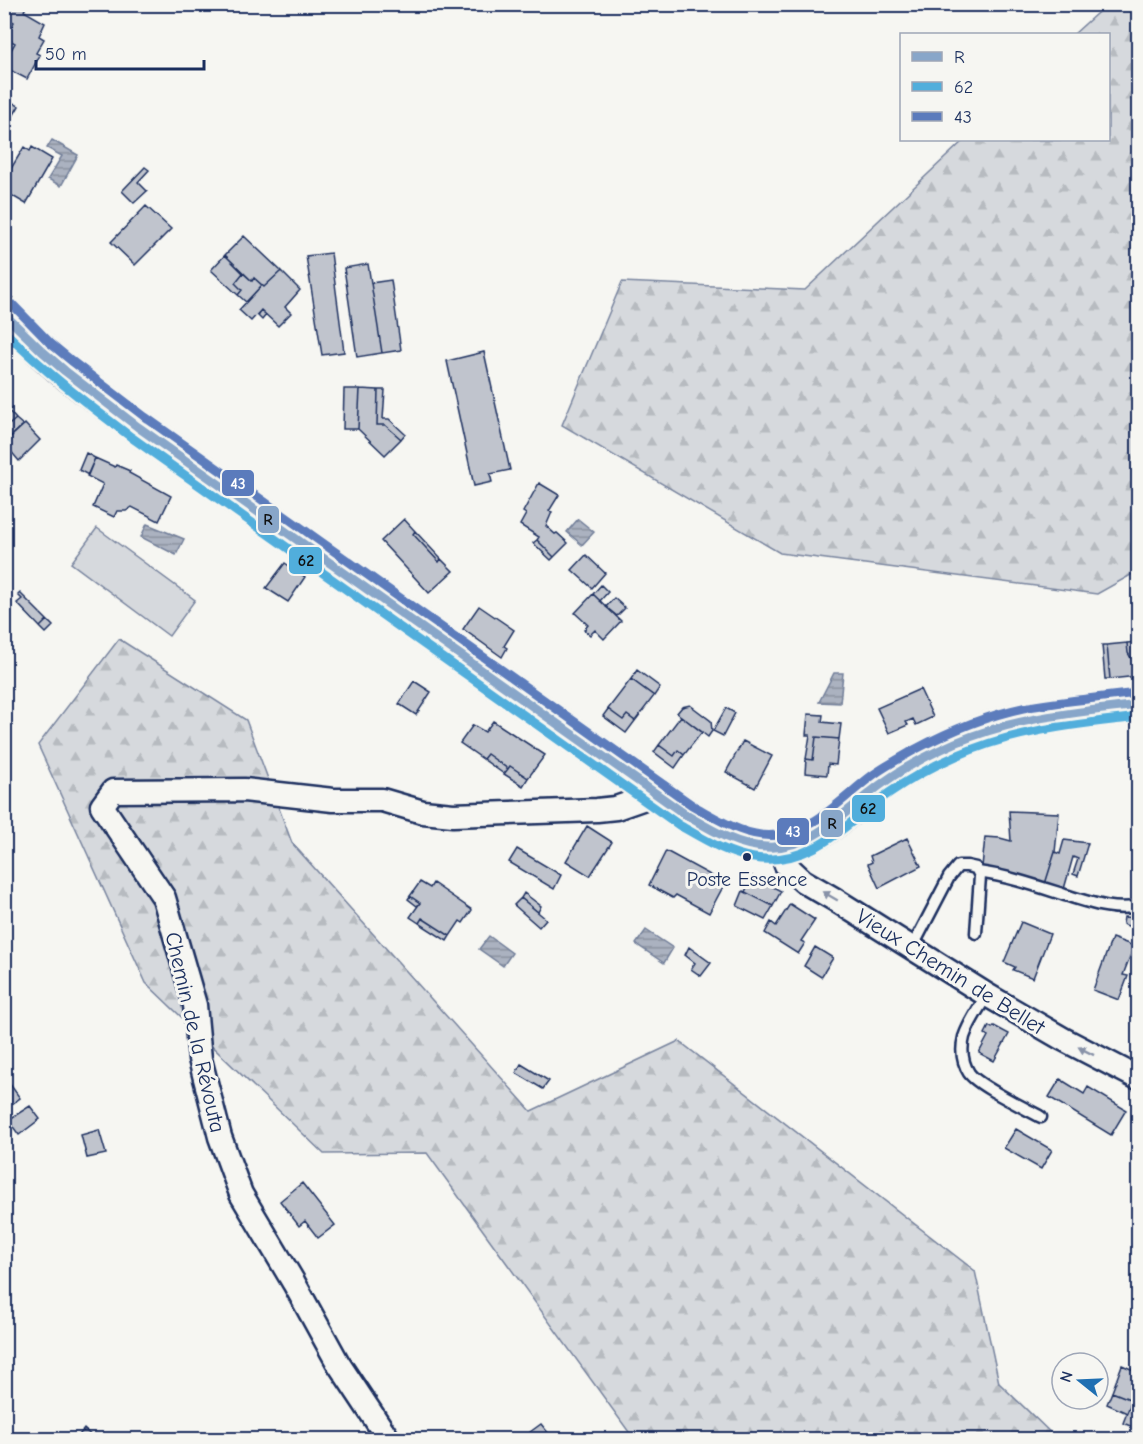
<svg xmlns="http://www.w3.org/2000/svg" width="1143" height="1444" viewBox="0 0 1143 1444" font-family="'Comic Neue',sans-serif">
<defs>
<pattern id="forest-firs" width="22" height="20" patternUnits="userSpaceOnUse" patternTransform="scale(1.5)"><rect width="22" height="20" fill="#d6d9dd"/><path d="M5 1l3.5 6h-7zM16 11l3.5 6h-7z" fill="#b7bbc0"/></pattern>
<pattern id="water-rules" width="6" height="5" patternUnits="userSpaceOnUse" patternTransform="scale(1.5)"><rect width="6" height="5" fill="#abb2c0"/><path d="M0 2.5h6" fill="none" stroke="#8a919f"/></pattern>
</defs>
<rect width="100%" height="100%" fill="#f6f6f2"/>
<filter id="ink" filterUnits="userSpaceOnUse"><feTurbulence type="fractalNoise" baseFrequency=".0167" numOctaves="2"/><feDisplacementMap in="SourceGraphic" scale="12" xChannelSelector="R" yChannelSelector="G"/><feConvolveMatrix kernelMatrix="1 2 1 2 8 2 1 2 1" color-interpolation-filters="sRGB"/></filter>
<g filter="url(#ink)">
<path fill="url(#forest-firs)" stroke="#78849e" stroke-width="1.5" d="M1106,5h32v566l-41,23 -317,-41 -218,-128 60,-143 183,8 159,-150h144v-106h-34z
M119,639l127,81 46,123 239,268 148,-70 296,230 24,112 58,56h-423l-207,-286 -103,1 -178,-171 -108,-238z"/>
<path fill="#d6d9dd" stroke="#78849e" stroke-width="1.5" d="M97,528l98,72 -26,36 -98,-73z"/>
<path fill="url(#water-rules)" stroke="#717e99" stroke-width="1.5" d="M52,140l26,15 -17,31 -13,-7 14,-23 -15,-8z
M578,519l16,13 -12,13 -15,-13z
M147,524l37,15 -8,16 -35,-18z
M834,673h9l-3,30 -21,-1z
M646,930l27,18 -9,15 -28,-19z
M489,936l23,17 -9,13 -24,-17z"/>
<path fill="#c0c4cd" stroke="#1b2f5e" stroke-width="1.5" d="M14,4h7l5,3 -2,4 21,12 -6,13 5,3 -8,14 4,2 -13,24 -23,-12v-5l11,-19 -9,-5 8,-16 -8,-4z
M4,98l15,8 -10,17 -5,-2z
M24,147l6,4 2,-4 20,12 -26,45 -22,-13v-11z
M145,167l4,3 -11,12 9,9 -13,12 -12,-12z
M146,206l25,23 -36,36 -24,-23z
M244,236l37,35 -17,16 -10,-9 -2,3 -27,-26z
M331,253l13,99 -22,3 -16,-99z
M225,255l18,18 -8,10 7,7 -4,5 -27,-25z
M368,264l14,89 -25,4 -13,-89z
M281,271l19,19 -15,17 6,6 -13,13 -17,-16 -10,11 -12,-11 23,-25 2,2z
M243,273l9,8 2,-3 8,7 -16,17 -8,-7 4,-5 -7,-7z
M391,280l10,70 -19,3 -11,-70z
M261,310l5,5 -4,5 -5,-5z
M484,352l26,118 -20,4 2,8 -18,4 -27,-125z
M344,389h16l-2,40h-15z
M360,389l18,1 -1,35h8l16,14 -16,16 -27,-26z
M378,390h7l-2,29h6l16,15 -4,5 -16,-14h-8z
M4,402l7,7 -7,6z
M9,411l7,8 -12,10v-14z
M16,419l7,6 -15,14 -4,-4v-6z
M25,424l15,16 -21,21 -15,-18z
M86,453l9,5 -7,17 -9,-5z
M95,458l20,9 1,-2 14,6 -1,2 42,23 -12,25 -27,-14 -6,4h-9l-3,6 -21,-10 10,-23 -16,-8z
M539,483l20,12 -10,16 3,1 -6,14 9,8 2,-1 11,10 -14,14 -17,-17 2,-3 -19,-12 6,-11 -3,-2z
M404,519l11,12 -2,3 26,28 2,-3 12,12 -24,22 -48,-52z
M415,531l26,28 -2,3 -26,-28z
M537,540l17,17 -3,3 -18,-17z
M586,555l19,18 -13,15 -20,-18z
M285,563l20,14 -17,25 -22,-14z
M601,585l7,7 -8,9 -7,-7z
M20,593l27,27 -7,7 -23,-24 5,-4 -4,-4z
M593,594l28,27 -17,18 -9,-9 -5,5 -6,-5 4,-5 -13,-12z
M614,598l11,10 -8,8 -11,-9z
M479,606l35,24 -10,16 3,2 -5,9 -39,-28z
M47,620l6,6 -7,7 -6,-6z
M1138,642v21h-4l-6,-10 -1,-10z
M1127,643l1,10 6,10h4v13l-28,3 -3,-34z
M1102,645h5l3,34h-5z
M637,670l23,17 -6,9 -23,-17z
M631,679l23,17 -19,25 -8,-6 -4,5 -15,-11z
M414,681l17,11 -15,23 -17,-11z
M920,689l13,28 -17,8 -3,-6 -7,3 2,3 -19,8 -12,-25z
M690,705l21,16 1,10 -4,6 -31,-24 5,-6z
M726,708l9,5 -12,23 -10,-5z
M608,709l15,11 4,-5 8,6 -9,12 -23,-17z
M808,714l15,1 -1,7 19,2 -2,15 -23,-2 -3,23 -7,-1 4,-24h-4z
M681,716l21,16 -18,23 -6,-5 -4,6 -15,-11z
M493,721l52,34 -17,23 -18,-12 -2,3 -21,-15 -4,5 -23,-16 13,-18 12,7z
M816,737l23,2 -3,26 -8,-1 -1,11 -22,-2 1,-14 7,1z
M743,741l29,15 -17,32 -29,-16z
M659,745l15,11 4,-6 6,5 -9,13 -21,-16z
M487,754l21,15 -4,5 -21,-15z
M510,766l18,12 -5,8 -19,-12z
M1009,811l50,2 -4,39 -10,32 -63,-17 3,-30 15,1 11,3z
M587,826l25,16 -22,34 -24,-15z
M907,838l14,28 -42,22 -11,-24 4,-2 -2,-6z
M1064,840l24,3 -10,33 -5,-2 5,-15 -5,-2 -9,32 -19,-5 10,-32 5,2z
M517,849l44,26 -7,14 -45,-27z
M666,851l59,32 -16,30 -33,-18 -3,3 -24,-13z
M752,876l29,15 -8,15 -28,-14z
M420,882l10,6 3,-5 39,27 -9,13 -3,-2 -10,15 -28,-18 -3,5 -9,-6 10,-14 -10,-7z
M743,891l30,15 -8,14 -28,-14z
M524,893l17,13 -3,6 -17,-14z
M410,896l10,7 -3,3 -9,-7z
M521,898l25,21 -7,8 -25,-22z
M790,904l25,16 -14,21 4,2 -7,11 -33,-21 6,-11 5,4z
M1124,917l14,1v12l-15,-6z
M422,918l28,18 -3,5 -28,-18z
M1021,922l29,12 -17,44 -20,-8 2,-3 -11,-5z
M1112,938l22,8 -11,29 5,1 -9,24 -26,-10z
M689,947l22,16 -10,13 -10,-7 4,-6 -10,-8z
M815,947l18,11 -12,19 -17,-11z
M989,1026l3,2 2,-2 15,8 -15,27 -15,-8 9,-17 -3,-2z
M521,1064l28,17 -6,8 -27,-16z
M1060,1079l24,15 4,-7 38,23 -15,25 -62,-38z
M9,1083l11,15 -16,12v-23z
M30,1106l10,13 -21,16 -11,-15z
M1016,1129l36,21 -11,19 -37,-21z
M99,1130l7,24 -19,4 -6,-23z
M302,1183l33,42 -17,13 -13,-17 -6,5 -19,-25z
M1122,1365l16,7v57l-15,-6 9,-23 -20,-8z
M1112,1392l20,8 -5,13 -20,-9z
M541,1424l13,16h-17l-7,-8z
M84,1429l12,11h-21z"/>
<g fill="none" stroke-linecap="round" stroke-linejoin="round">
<defs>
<path id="lane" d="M978,872c30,4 59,14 87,23 24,7 49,17 73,11
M912,948l37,-71 9,-11h9l9,2 4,8 -4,57
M987,995c-8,13 -18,27 -23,42 -3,12 -2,25 5,36 9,13 56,35 72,44"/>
<path id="street" d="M779,847l7,18 17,16 31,18 153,96 76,44 75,39
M389,1440l-51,-77 -44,-80 -53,-89 -21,-57 -20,-78 -5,-54 -31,-107 -62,-92 11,-15 131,-1 89,10h49l41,12 30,3 144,-5 19,-2 40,-14"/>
<path id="secondary" d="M4,313c17,17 33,35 51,50 26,23 55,43 83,64l548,388c27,15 59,36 92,32 42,-5 71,-40 103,-63 20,-14 42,-25 63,-36 26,-12 54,-22 82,-28 37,-7 75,-10 112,-15"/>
</defs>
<use href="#lane" stroke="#1b2f5e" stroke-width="15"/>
<use href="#street" stroke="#1b2f5e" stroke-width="27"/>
<use href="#secondary" stroke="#1b2f5e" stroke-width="36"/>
<use href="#lane" stroke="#f6f6f2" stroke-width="10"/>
<use href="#street" stroke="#f6f6f2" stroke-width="22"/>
<use href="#secondary" stroke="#f6f6f2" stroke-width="32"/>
<defs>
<path id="bus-1" d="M4,314l38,37 23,20 73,56 548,388c24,14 51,31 80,32 48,3 81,-39 117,-64 22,-16 47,-29 72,-40 61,-26 118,-30 183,-38"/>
<path id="bus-2" d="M4,331c40,40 82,72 127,106l548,388c23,13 48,29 75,33 58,9 92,-35 135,-65 20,-14 44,-27 67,-37 61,-27 118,-31 182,-39"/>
<path id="bus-3" d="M13,305l37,38 23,19 72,55 547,388c26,14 55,34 85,30 39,-5 66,-38 96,-60 14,-10 29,-18 43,-26 34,-18 69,-33 107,-41 37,-7 76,-10 113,-15"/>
</defs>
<use href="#bus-1" stroke="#f6f6f2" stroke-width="14"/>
<use href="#bus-2" stroke="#f6f6f2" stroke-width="14"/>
<use href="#bus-3" stroke="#f6f6f2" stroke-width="14"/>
<use href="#bus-1" stroke="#88a6c9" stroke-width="9"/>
<use href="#bus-2" stroke="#51aedc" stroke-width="9"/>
<use href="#bus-3" stroke="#5b7bbc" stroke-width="9"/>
</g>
<defs><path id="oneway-solid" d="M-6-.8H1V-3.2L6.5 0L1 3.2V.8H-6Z" transform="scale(1.5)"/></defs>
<g fill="#8892a8">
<use href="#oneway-solid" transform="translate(830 896) rotate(-150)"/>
<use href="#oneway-solid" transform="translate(1086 1051) rotate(-153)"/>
</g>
</g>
<circle fill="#1b2f5e" stroke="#f6f6f2" stroke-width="2" cx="747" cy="857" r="5"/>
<g text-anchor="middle" stroke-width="6" stroke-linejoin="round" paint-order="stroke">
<g font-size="20" fill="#1b2f5e" stroke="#f6f6f2">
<text x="747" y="886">Poste Essence</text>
</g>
<g font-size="22" fill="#1b2f5e" stroke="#f6f6f2">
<text transform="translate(951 971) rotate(32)" y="8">Vieux Chemin de Bellet</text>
<text transform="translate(196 1032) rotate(77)" y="8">Chemin de la Révouta</text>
</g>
</g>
<g stroke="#f6f6f2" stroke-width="2">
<rect x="221" y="469" width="34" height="28" rx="6" fill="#5b7bbc"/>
<rect x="257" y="505" width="23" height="29" rx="6" fill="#88a6c9"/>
<rect x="288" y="546" width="35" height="29" rx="6" fill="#51aedc"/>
<rect x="851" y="794" width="35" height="29" rx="6" fill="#51aedc"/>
<rect x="820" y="809" width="24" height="29" rx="6" fill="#88a6c9"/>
<rect x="776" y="817" width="34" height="29" rx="6" fill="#5b7bbc"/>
</g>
<g font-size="16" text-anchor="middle" font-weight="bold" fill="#fff">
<text x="238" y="489">43</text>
<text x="793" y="837">43</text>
</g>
<g font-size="16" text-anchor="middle" font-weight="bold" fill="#111">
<text x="268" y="525">R</text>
<text x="306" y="566">62</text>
<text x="868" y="814">62</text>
<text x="832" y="829">R</text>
</g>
<rect width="1143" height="1444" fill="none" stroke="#f6f6f2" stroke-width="24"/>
<rect x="12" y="12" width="1119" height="1420" fill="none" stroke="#1b2f5e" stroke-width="2" filter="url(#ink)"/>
<rect x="900" y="33" width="210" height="108" fill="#f6f6f2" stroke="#9ea6b7" stroke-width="1.5"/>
<rect x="912" y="52" width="30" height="9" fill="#88a6c9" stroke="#9ea6b7" stroke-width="1.5"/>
<text x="954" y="63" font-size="18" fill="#1b2f5e">R</text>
<rect x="912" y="82" width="30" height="9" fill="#51aedc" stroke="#9ea6b7" stroke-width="1.5"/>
<text x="954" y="93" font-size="18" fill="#1b2f5e">62</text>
<rect x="912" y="112" width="30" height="9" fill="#5b7bbc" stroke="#9ea6b7" stroke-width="1.5"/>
<text x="954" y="123" font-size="18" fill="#1b2f5e">43</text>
<g transform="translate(1080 1381) rotate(288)"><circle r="28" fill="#f6f6f2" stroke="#9ea6b7" stroke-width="1.5"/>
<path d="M0-4.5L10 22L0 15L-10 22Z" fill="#1f6fb2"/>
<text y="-9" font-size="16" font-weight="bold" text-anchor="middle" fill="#1b2f5e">N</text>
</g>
<path d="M36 60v9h168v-9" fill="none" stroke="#1b2f5e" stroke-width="3"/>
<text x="45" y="60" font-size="18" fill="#1b2f5e" stroke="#f6f6f2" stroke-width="4.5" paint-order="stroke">50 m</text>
</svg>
